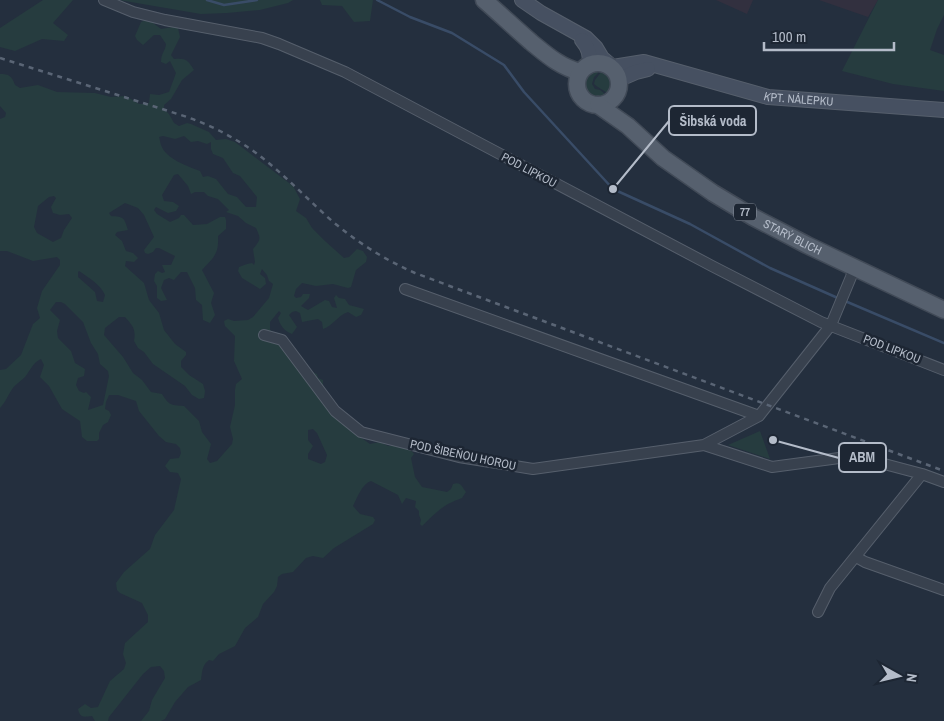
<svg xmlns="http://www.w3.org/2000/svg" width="944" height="721" viewBox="0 0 944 721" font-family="'Archivo Narrow',sans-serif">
<rect width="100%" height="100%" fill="#242f3e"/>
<path fill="#32303f" d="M716,0h37l-6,14z
M819,0h59l-10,17z"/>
<path fill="#263c3f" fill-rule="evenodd" d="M43,0h30l-20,23 15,12 -4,6 -22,-2 -27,12 -15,-4v-19z
M119,0h174l-5,3 -28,7 -33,3 -26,1z
M320,0h53l-3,21 -16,1 -12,-16 -20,-1z
M878,0h66v15l-7,14 -7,21 14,5v36l-51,-7 -51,-13z
M148,19l13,10 12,-2 5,1 2,9 -9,18 3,4c12,-1 14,1 20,11l-12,10 -11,19 -7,6v4l5,5 5,9 5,3 8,-3 4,1 18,8 7,8 10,-1 9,3 58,44 7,13 -4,12 10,7 6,10 13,13 19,17 5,-1 8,-8 6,2 4,6 -1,5 -10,8 -5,17 -3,1 -15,-4 -17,2 -14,-3 -6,6 -2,7 2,2 5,-1 2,-3h7l-1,4 -8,8 7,4 17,-10 4,1 3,6 5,1 -3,-10 2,-3 3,3 6,1 4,6 15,4 -3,6 -5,2 -8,-5c-10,3 -15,14 -25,17l-1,-7 -4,-3 -16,3 -2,-9 -4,-2 -4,1 -3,3 8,12 -5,7c-8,-3 -12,-9 -14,-16l3,-5 -2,-2 -9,11v8l11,7 22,31 14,6 1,4 5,2v10l33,44 14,10 10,-2 8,4h13l8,2 5,6 -3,4 4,19 7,10 25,5 4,-3 2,-5c8,-3 9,3 13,8l-4,6c-20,7 -25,14 -40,28l-2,-2 1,-4 -2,-5v-4l-4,-4 1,-6 -10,-3 -4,6 -4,-9 -27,-14c-9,3 -14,17 -18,25l7,8 13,3 2,3 -2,4 -39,24 -11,10 -10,-2 -7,2 -13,14 -11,2 -4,3 -1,9 -3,6 -11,12 -5,13 -13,11 -10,18 -16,8 -6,7 -4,-1c-7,5 -7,12 -8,20l-13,7 -13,15 -10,17 -4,2h-20l8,-10 3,-11 13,-22 -1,-7 -4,-5 -9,1 -8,7 -34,43 -1,4h-13l-3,-5c-9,1 -12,2 -14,-7l7,-5 6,4 7,-1 12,-26 14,-12 2,-6 -3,-9 2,-11 23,-21v-7l-6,-12 -22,-10 -3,-3 -1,-7 8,-11 26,-23 5,-14 19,-25 7,-31 -3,-6 -8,-1 -5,-6 5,-7 9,-1 2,-5 -1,-5 -4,-4 -10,-2 -7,-6 -20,-25 -3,-10 -18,-6h-9l-3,7 -1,7 4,2 2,4 -3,7 -5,3 -4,8v6l-2,2h-10l-5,-4 -2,-16 -18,-12 -13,-23 -9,-9 4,-12 -3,-6c-8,3 -11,12 -16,18 -5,5 -11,8 -14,14 -4,6 -6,12 -11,17v-38l6,-1 15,-14 12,-31 7,-6 -3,-10 5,-17 18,-26v-5l-3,-3 -24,4 -26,-10h-7v-132l5,-2 1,-4 -6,-7v-32c9,0 12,2 15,11l5,3 18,-3 19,7 38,1 16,4 15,-1 13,8h7l3,-1 1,-9 9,1 10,-3 7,-19 -6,-12 -4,3 -5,-2c0,-9 4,-10 5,-18l-6,-9h-6l-11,10 -6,-5 -2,-4 6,-14zM163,136l12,3 9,-3 7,6 7,-1 9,3 4,-2v7l2,5 10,4 10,15 7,3 17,21 -1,10h-10l-9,-10 -9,-3 -12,-15 -8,-3 -5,1 -3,-6c-13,-5 -34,-12 -39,-26 -1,-3 -1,-5 -2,-8zM178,174l10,12 3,8 4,-2h9l4,4 10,3 11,11 -3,2 12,4 8,7 10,5c5,11 5,11 -3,21l2,13 -1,3 -2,-2 -5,1 -8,3 -1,4 4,7 18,11 6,-5 -1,-6 -5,-4 2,-5 5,6 2,6 4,3 -4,14 -16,19 -5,3 -14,1 -6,-2 -4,2 1,5 10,10 -1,25 8,18 -6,5 -1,6v15l-5,22 3,12 -1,5 -15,17 -7,2 -3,-4 4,-15 -9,-12 -3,-11 -15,-15c-14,-1 -15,-1 -22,-12l-11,-2 -9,-12 -9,-7 -10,-16 -19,-22 1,-7 14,-11h6c8,9 11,12 9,24l4,7 6,4 9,12 32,22 7,9 7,4 5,-1 1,-7 -2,-7 -14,-9 -8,-8v-6l5,-6v-3l-11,-8 -11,-14 -5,-17 -10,-13 -5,-17 -19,-17 1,-5 8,1 4,-4 -5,-5 -7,-2 -4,-10 -7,-6 2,-3 11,-2c-4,-13 -4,-13 -17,-14l-2,-3 16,-10 13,5 6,7 10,22 -10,13 1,3 3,1 5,-2 3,-4h3l16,8 -4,9h-9l3,7 -3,1 -4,-2 -3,3 -1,7 3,5v12l4,3 6,-1 -6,-12 3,-8 5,-2 5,2 7,-8h6l8,16 1,12 6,5 1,15 7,3 5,-8 -4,-12 3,-10 -12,-23c12,-13 17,-16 16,-34l8,-7v-9l-1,-3h-5l-13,7 -14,1 -9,-10h-3l-2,3 -9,4 -13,-8 -3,-4 2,-3 12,6 8,-2 3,-5 -6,-4 -9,-1 -2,-6 12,-20zM54,196l2,2 -5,9 2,6 7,2 9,-1 3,4 -8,12 -3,8 -8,4 -16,-9 -3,-6 4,-21 11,-9zM79,271c10,7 21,13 26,24l-2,7 -6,-1 -2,-9 -17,-15v-5zM56,302h5l4,2 18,18 8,21 7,11 2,10 8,7 1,5 -6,29 -15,5 3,-13 -5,-5 -2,1 -5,-2 -3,-6 2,-7 6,-2 1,-7 -10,-6 -4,-12 -13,-13 -1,-7 3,-11 -10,-10zM313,429l4,4 10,22 -2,7 -4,2 -13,-5v-5l5,-8 -5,-6v-10z
M596,70l2,1v2l-4,4 -2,7 3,5 5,1 5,4v2c-13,5 -21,-4 -20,-18l7,-7z
M602,71c10,4 13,14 6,23 -5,-5 -10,-6 -14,-10l1,-4z
M760,431l10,28 -42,-14z"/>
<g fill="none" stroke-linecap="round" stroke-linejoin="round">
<path stroke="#394c67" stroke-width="2.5" d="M207,0l17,5 33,-5
M377,0l33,17 42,16 52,32 20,27 89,97 77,35 80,44 70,31
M845,301l99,42"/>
<defs>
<path id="street" d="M104,0l29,12 32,8 97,18 17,6 66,28 367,194 109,56 123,48
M405,289l354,127
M264,335l18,5 53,71 26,21 98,25 74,12 171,-24 55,-29 72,-91 20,-48 3,-9
M704,445l68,22 82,-11 68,18 22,8
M856,557l9,5 79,28
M818,612l12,-24 92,-114"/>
<g id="secondary">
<path d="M522,0l19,13 45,25 10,10 6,10 7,6"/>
<path d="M582,40c6,7 9,16 7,24"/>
<path id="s1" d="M613,67l31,-5 124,35 176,13"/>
<path d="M620,79l16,-7 12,-3"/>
</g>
<g id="primary">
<path d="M484,0c16,14 31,28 47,42 16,13 29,25 49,30"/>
<circle cx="598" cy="84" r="21"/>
<path id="s2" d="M598,105l30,21 35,32 50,35 40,24 54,28 137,65"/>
</g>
</defs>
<use href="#street" stroke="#565f6c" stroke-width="12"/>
<use href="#secondary" stroke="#565f6c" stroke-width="16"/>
<use href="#primary" stroke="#414a57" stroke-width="19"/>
<use href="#street" stroke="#38414e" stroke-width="10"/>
<use href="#secondary" stroke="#465061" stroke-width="14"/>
<use href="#primary" stroke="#56606e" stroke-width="16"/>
<path stroke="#5a6575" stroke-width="2.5" stroke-dasharray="5 5" stroke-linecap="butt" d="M0,58l181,57c25,8 49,20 71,35 29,21 53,47 80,71 25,21 53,39 83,52l529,198"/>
</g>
<g text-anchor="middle" stroke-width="5" stroke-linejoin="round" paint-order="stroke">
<rect fill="#1d2633" stroke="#878f9c" stroke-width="1" x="734" y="203.5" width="22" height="17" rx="4"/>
<g font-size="11" font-weight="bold" fill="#b4bcc9">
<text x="745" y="216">77</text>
</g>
<g font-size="12" fill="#b4bcc9" stroke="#1d2633">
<text dy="4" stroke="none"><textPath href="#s1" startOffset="191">KPT. NÁLEPKU</textPath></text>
<text transform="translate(529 170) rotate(28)" y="4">POD LIPKOU</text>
<text dy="4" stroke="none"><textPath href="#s2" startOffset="236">STARÝ BLICH</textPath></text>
<text transform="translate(892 349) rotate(21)" y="4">POD LIPKOU</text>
<text transform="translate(463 455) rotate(12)" y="4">POD ŠIBEŇOU HOROU</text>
</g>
</g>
<path fill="none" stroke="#b4bcc9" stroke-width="2" d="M613 189L669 121M773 440L839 458"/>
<g fill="#b4bcc9" stroke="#1d2633" stroke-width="2">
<circle cx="613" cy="189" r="5"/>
<circle cx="773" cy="440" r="5"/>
</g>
<g fill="#1d2633" stroke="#b4bcc9" stroke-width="2">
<rect x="669" y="106" width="87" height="29" rx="5"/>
<rect x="839" y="443" width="47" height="29" rx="5"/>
</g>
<g font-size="14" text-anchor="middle" font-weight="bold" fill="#b4bcc9">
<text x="713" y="126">Šibská voda</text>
<text x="862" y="462">ABM</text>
</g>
<g transform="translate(899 676) rotate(98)" stroke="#1d2633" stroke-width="4" paint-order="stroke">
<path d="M0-4L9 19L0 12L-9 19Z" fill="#b4bcc9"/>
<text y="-8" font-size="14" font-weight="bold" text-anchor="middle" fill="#b4bcc9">N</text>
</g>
<path d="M764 42v8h130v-8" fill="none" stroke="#b4bcc9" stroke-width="2.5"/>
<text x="772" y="42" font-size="15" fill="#b4bcc9" stroke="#1d2633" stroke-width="4" paint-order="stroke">100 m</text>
</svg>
